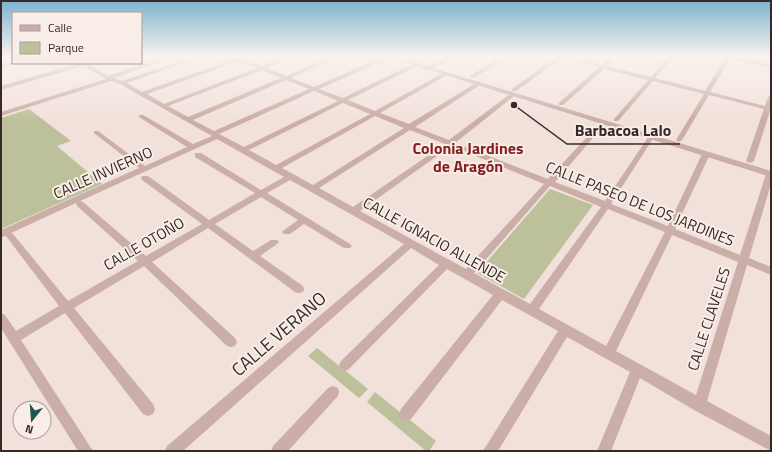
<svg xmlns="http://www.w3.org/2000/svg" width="772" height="452" viewBox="0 0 772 452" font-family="'Titillium Web',sans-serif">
<rect width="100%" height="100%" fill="#f2e1db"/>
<path fill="#bdc19b" d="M29,109l42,32 -14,5 45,38 -101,45v-111z
M550,189l43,16 -69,94 -47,-26z
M317,348l51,41 -9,9 -51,-42z
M375,392l61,49 -7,10h-3l-59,-49z"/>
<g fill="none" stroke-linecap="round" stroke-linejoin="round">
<path fill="#caaea7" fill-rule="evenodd" d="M168,56h9l-63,22 8,3 74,-25h8l-77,27 15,9 92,-33 -5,-3h21l-6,3 18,7 26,-10h8l-29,12 19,8 46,-20h7l-48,22 23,9 70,-31h5v2l-70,31 24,9 70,-34h4v2l-69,34 27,11 68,-38h4v2l-67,38 29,11 67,-41h4v2l-65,42 34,13 61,-46h4v2l-59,47 93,36 53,-57h4v2l-50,58 50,19 44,-65h4l1,1 -43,67 57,22 34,-72 1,-2h6l1,2 -35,75 65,26 26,-81 5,-2v12l-22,74 22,9v8l-24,-10 -40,136 64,35v15l-77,-41 -54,-32 -29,73h-14l33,-79 -63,-35 -69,114h-15l75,-120 -56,-31 -91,119 -5,2 -5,-2 -2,-5 2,-5 92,-114 -46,-26 -98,100 -4,2 -4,-2 -2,-4 2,-4 98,-96 -28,-17 -228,203h-18l2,-5 237,-202 -114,-64 -23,13 83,51 2,2 -2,2h-6l-40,-24 -14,10h-6l-2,-2 2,-2 14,-10 -37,-23 -46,27 38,27 18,-11h6l2,2 -2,2 -17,12 43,30 1,3 -1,3 -4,1 -4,-1 -87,-64 -56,34 83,76 2,4 -2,4 -4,1 -4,-1 -83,-80 -70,42 79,96 2,5 -2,5 -5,2 -5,-2 -78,-101 -44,27 72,111h-15l-77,-123v-15l4,2 11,16 43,-25 -53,-70 -5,1v-7l138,-62 -45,-35v-2h4l47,35 42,-19 -48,-30v-2h4l50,29 19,-8 -92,-52 -9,-3 -110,35v-4l105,-33 -23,-13 -82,24v-4l78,-23h8l21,13zM239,61l18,7 -93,36 -17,-10zM262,70l19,8 -93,39 -20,-11zM286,80l23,9 -95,42 -21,-11zM314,91l24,10 -94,46 -25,-13zM343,103l27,11 -94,51 -27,-15zM375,116l29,12 -91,57 -31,-17zM410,130l35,14 -92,63 -34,-19zM217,139l67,38 -23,13 -60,-37h-6v4l60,36 -46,27 -61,-44h-6l-1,2 1,2 60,44 -56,32 -63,-54 -3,-1zM451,146l93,38 -78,85 -106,-58zM550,186l51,21 -71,97 -56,-31zM76,203l1,3 61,55 -70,40 -55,-67 -2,-1zM608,209l57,23 -59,114 -67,-37zM672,235l66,27 -42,133 -80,-44z
M448,56h7l-25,14 -5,-1z
M502,56h6l-34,22 -5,-1z
M558,56h10l34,9 9,-9h6l-10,10 44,11 18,-21h5l-19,22 50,13 20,-33 -3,-2h11l38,8v4l-41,-9 -20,33 55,14 3,-9 3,-2v16h-1l-16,50 -4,2 -4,-2 18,-52 -55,-14 -27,45 -3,2 -3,-2 28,-46 -51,-13 -35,40h-4v-2l34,-39 -44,-11 -41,36h-4v-2l40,-36 -37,-9 -46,33h-4v-2z
M13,62v1h4l-16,5v-4z
M333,386l5,2 1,4 -1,4 -50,55h-17l2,-5 55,-58z"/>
<path fill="#caaea7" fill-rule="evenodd" d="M385,56h9l377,115v6z"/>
</g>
<linearGradient id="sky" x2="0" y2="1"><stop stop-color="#7cb2cd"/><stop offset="0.47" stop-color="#f9f2ef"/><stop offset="1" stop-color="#f9f2ef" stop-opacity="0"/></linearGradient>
<rect width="772" height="120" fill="url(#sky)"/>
<g text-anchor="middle" stroke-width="4" stroke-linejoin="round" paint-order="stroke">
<g font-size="15" fill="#362928" stroke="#f9ede7">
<text transform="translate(103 173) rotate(-24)" y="5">CALLE INVIERNO</text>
<text transform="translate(640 204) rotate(22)" y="5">CALLE PASEO DE LOS JARDINES</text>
<text transform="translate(434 240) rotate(29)" y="5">CALLE IGNACIO ALLENDE</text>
<text transform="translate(144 244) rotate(-30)" y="5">CALLE OTOÑO</text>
<text transform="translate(709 319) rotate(-72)" y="5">CALLE CLAVELES</text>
</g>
<g font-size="16" font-weight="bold" fill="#852122" stroke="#f9ede7">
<text x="468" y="154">Colonia Jardines<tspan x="468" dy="18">de Aragón</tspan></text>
</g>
<g font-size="18" fill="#362928" stroke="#f9ede7">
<text transform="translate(279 334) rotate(-41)" y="6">CALLE VERANO</text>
</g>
</g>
<path fill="none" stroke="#362928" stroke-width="1.5" d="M514 105L567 144H680"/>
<circle fill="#362928" stroke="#f9ede7" stroke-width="1.5" cx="514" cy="105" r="4"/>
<g font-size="16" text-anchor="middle" font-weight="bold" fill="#362928" stroke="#f9ede7" stroke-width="4" stroke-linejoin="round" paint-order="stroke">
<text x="623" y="136">Barbacoa Lalo</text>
</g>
<rect width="772" height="452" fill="none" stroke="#362928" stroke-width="4"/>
<rect x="12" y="12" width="130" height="52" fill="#f9ede7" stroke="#ab9f9b"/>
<rect x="20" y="25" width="20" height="6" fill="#caaea7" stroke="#ab9f9b"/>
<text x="48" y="32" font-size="12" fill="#362928">Calle</text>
<rect x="20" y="42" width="20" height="12" fill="#bdc19b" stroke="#ab9f9b"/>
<text x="48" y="52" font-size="12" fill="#362928">Parque</text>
<g transform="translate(32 420) rotate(197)"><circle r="19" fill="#f9ede7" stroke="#ab9f9b"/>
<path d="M0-3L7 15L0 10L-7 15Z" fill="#1d574d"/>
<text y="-6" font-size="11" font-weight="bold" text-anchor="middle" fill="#362928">N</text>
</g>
</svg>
